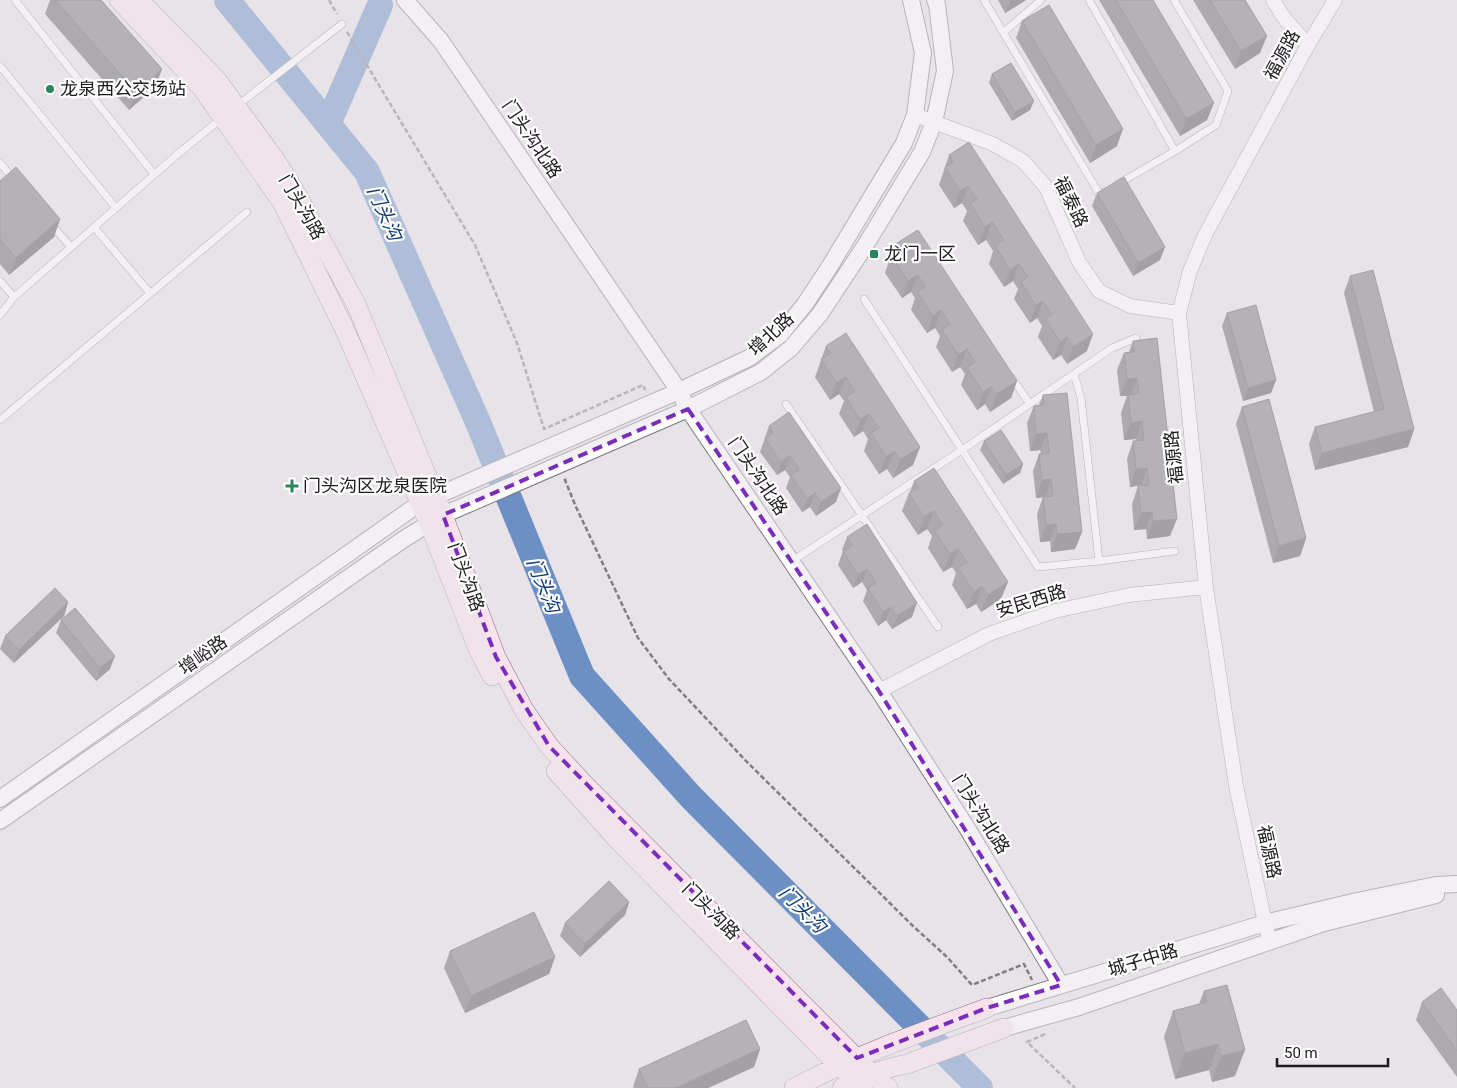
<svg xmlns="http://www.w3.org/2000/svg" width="1457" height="1088" viewBox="0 0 1457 1088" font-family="Roboto,'Noto Sans SC',sans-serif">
<rect width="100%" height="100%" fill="#e8e3e9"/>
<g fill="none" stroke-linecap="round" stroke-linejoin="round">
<path stroke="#6c90c4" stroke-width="26" d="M227,0l140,172 110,248 105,256 109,121 289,291
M328,124l52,-119"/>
<defs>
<path id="service" d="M15,0l139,174
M984,0l116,195 4,-3
M1089,0l86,151
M1004,32l37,-32
M0,66l116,142
M238,105l104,-81
M0,163l14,17
M1118,184l57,-33 41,-26 12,-34 -54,-91
M50,223l21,24
M94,227l56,66
M0,281l14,16 165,-144 43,-35
M864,299l174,268 61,-6 76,-10
M0,315l14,-18
M1074,374l7,24 18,163
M1012,378l18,26
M786,404l152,223
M0,420l247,-208
M792,561l170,-111 150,-102 24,-10"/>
<path id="minor" d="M1273,0l11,18 24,27
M915,115l78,29 30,17 23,26 33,75 20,29 31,15 49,7
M879,691l110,-57 66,-23 74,-16 77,-8
M1270,942l-5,-19 -29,-137 -30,-199 -27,-274 11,-42 15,-36 103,-190 27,-45"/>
<path id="tertiary" d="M405,0l36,41 238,350 9,18 191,282 88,137 94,157
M0,799l420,-296 259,-112 70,-33 31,-23 25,-31 25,-38 74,-123 11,-28 8,-62 -12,-53
M0,821l404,-282 39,-24 245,-106 73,-37 30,-24 29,-34 45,-68 57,-94 12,-30 11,-51 -8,-67 -2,-4
M987,1008l278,-85 92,-22 79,-16 21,-1
M1004,1028l75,-21 245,-84 112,-28"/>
<path id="secondary" d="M119,0l83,88 80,114 62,126 85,195 49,126 14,27
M139,0l78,80 59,81 21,34 59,109 87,211 53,142 28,53 25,36 35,38 288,290 16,14
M556,771l60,67 222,227 18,15 7,8
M794,1088c62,-33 128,-56 193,-80
M842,1088c20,-11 42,-20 65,-24l97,-36"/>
</defs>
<use href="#service" stroke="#7c787d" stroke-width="8"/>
<use href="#minor" stroke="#7c787d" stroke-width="15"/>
<use href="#tertiary" stroke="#7c787d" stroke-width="18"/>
<use href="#secondary" stroke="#7c787d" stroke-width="20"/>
<path stroke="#807d81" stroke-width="2.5" stroke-dasharray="5 2.5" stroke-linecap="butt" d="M329,0l8,14
M347,32l128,213 42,98 27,86 99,-44 2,5
M566,479l-1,1 11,27 62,131 31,41 78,83 166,164 34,31 25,28 52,-21 8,16
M1045,1034l-18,8 48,46"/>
<use href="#service" stroke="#fff" stroke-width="7"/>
<use href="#minor" stroke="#fff" stroke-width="14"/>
<use href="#tertiary" stroke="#fff" stroke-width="16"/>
<use href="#secondary" stroke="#fae2ec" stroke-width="19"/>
</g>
<path fill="#656469" d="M50,0h51l61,69 -7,18 -26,23 -84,-96z
M998,0h28l-21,13z
M1099,0h54l54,120 -27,16z
M1193,0h52l15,53 -25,16z
M1022,21l95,125 -27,17 -74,-125z
M992,74l38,36 -18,11 -23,-38z
M949,155l138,196 -20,13 -6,-9 -8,5 -15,-23 4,-11 -5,-8 -7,5 -16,-24 4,-10 -5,-8 -9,6 -15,-23 4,-13 -7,-11 -8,5 -15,-24 4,-10 -5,-8 -8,5 -15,-23z
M0,181l60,38 -6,18 -45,38 -9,-11z
M1097,193l63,67 -27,16 -41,-70z
M897,243l120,138 -6,17 -21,14 -5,-8 -8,6 -16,-25 4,-11 -5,-7 -8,5 -16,-25 4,-11 -5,-8 -8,5 -16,-23 4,-12 -4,-6 -9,6 -17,-25 6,-18 2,-1z
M1350,276l64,153 -6,18 -93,23 -6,-26 6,-17 59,-15 -30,-119z
M1227,313l49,67 -5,13 -28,8 -21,-75z
M1133,341l37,195 -23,3 -1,-10 -12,1 -2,-26 6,-18h3v-1l-11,2 -3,-28 6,-18h3v-2l-12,1 -3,-27 6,-17h-7l-3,-26 7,-17 5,-1z
M826,346l94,101 -7,18 -20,13 -6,-9 -8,5 -15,-23 4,-12 -5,-8 -9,6 -15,-23 5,-13 -5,-7 -9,6 -15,-23z
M1043,395l39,137 -7,17 -24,3 -1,-11 -10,1 -3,-28 6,-17 -7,1 -3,-27 6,-17 2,-1 -1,-3 -10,1 -3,-28 7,-17 5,-1z
M1242,407l64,131 -6,18 -27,7 -37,-139z
M769,426l67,76 -20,14 -6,-9 -8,5 -16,-24 4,-11 -5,-7 -8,5 -17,-23z
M984,441l39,23 -3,9 -17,11 -23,-34z
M914,481l87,118 -20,13 -5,-8 -9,5 -15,-24 4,-12 -4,-6 -9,5 -15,-24 4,-12 -5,-7 -9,6 -16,-24 7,-18 1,-1z
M847,537l65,80 -20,12 -6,-9 -8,6 -15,-25 4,-11 -5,-8 -9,6 -15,-23 5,-14 -1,-1z
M68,602l-4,14 -50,47 -14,-14 5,-13z
M61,620l49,49 -14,12 -40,-48z
M629,902l-4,13 -45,42 -20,-21 5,-13z
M450,951l105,6 -6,17 -84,39 -21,-45z
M1204,991l31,85 -23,6 -3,-12 -34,9 -11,-42 9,-26 26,-7z
M1422,1002l35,8v67l-41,-57z
M760,1049l-6,18 -46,21h-74l-1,-1 6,-18z"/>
<path fill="#525155" d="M1010,0h16l-21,13z
M1267,36l-7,17 -25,16 6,-18z
M162,69l-7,18 -26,23 7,-18z
M1034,101l-4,9 -18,11 3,-9z
M1214,103l-7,17 -27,16 6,-17z
M1123,129l-6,17 -27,17 6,-18z
M968,186l-6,17 -8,5 6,-17z
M60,219l-6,18 -45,38 7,-17z
M992,222l-6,18 -8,5 7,-18z
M1165,247l-5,13 -27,16 5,-13z
M1019,264l-6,17 -9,6 6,-17z
M918,275l-7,17 -9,6 6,-17z
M1043,301l-6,17 -7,5 6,-18z
M941,310l-6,18 -8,5 6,-17z
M1093,334l-6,17 -20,13 6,-17z
M1067,337l-6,18 -8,5 7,-18z
M967,349l-7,18 -8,5 6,-17z
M846,377l-7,17 -9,6 6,-17z
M1137,378l-6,17 -11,1 7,-17z
M1276,380l-5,13 -28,8 5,-13z
M1017,381l-6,17 -21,14 7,-18z
M991,387l-6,17 -8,6 6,-18z
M869,414l-6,17 -9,6 6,-17z
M1142,421l-6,18 -12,1 7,-17z
M1414,429l-6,18 -93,23 7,-17z
M1047,433l-7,17 -10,1 6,-17z
M920,447l-7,18 -20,13 7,-18z
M894,451l-7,18 -8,5 7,-17z
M790,456l-5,14 -8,5 4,-13z
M1023,464l-3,9 -17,11 3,-9z
M1147,468l-6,17 -11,2 6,-18z
M1051,479l-6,18 -9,1 6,-18z
M841,488l-5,14 -20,14 5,-14z
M815,493l-5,14 -8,5 5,-13z
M934,511l-7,18 -9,6 6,-18z
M1152,512l-6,17 -12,1 7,-17z
M1177,519l-7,17 -23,3 6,-18z
M1056,524l-6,17 -10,1 6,-17z
M1082,532l-7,17 -24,3 6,-18z
M1306,538l-6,18 -27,7 6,-17z
M958,549l-6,18 -9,5 7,-18z
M867,569l-5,13 -9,6 5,-13z
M1008,582l-7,17 -20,13 7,-17z
M982,586l-6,18 -9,5 7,-17z
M68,602l-4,14 -50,47 5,-13z
M917,603l-5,14 -20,12 5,-13z
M891,607l-5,13 -8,6 5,-14z
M115,656l-5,13 -14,12 4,-13z
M629,902l-4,13 -45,42 5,-13z
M555,957l-6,17 -84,39 6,-17z
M1218,1044l-9,26 -34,9 10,-26z
M760,1049l-6,18 -46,21h-32z
M1245,1050l-10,26 -23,6 9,-26z"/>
<path fill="#75747a" stroke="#525155" d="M55,0h46l61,69 -26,23z
M1116,0h37l61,103 -28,16z
M1210,0h35l22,36 -26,15z
M1049,5l74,124 -27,16 -74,-124z
M1011,63l23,38 -19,11 -23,-38z
M969,142l124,192 -20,13 -6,-10 -7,5 -15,-23 7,-5 -9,-13 -7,4 -15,-23 7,-5 -9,-13 -9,6 -15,-24 9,-6 -12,-18 -7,5 -15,-24 7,-4 -9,-13 -8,5 -15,-24 8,-5 -4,-7z
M16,167l44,52 -44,39 -16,-19v-58z
M1124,177l41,70 -27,16 -41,-70z
M918,230l99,151 -20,13 -6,-7 -8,5 -16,-24 8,-6 -8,-13 -9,6 -16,-25 8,-6 -9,-14 -8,6 -16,-24 8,-5 -7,-12 -10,6 -17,-26 10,-6 -4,-6z
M1373,270l41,159 -92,24 -7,-26 69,-18 -34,-133z
M1256,305l20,75 -28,8 -21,-75z
M846,333l74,114 -20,13 -6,-9 -8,6 -15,-24 8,-5 -10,-14 -9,6 -14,-23 9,-6 -9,-14 -10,6 -15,-24 10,-6 -5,-7z
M1157,338l20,181 -24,2 -1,-9 -11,1 -3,-27 11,-1 -2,-17 -11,1 -3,-28 11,-1 -2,-19 -11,2 -3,-28 11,-1 -2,-16 -10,1 -3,-26 10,-1 -1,-11z
M1067,393l15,139 -25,2 -1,-10 -10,1 -3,-28 10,-1 -2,-17 -9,1 -3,-26 10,-1 -2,-20 -11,1 -2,-28 10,-1 -1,-10z
M1269,399l37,139 -27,8 -37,-139z
M789,412l52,76 -20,14 -6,-9 -8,6 -16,-24 8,-5 -9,-14 -9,6 -16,-24 8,-5 -4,-7z
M1001,430l22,34 -17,11 -22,-34z
M934,468l74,114 -20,13 -6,-9 -8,6 -16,-24 9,-6 -9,-13 -8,5 -16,-24 9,-5 -9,-14 -10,6 -15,-24 9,-6 -4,-6z
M867,524l50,79 -20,13 -6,-9 -8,5 -15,-24 8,-5 -9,-14 -9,6 -15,-24 9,-6 -5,-8z
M55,588l13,14 -49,48 -14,-14z
M75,608l40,48 -15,12 -39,-48z
M609,881l20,21 -44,42 -20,-21z
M534,912l21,45 -84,39 -21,-45z
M1227,985l18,65 -24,6 -3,-12 -33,9 -12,-42 34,-9 -3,-11z
M1441,988l16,22v41l-35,-49z
M746,1020l14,29 -84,39h-28l-9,-19z"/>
<path d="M0 0H1457V1088H0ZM688,409l191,282 182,294 -74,23 -130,50 -308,-312 -53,-89 -53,-142z" fill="#e8e3e9" fill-opacity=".55" fill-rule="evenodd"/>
<path fill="none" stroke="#7b2cbf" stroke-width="4" stroke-dasharray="10 6" stroke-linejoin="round" d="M688,409l191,282 182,294 -74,23 -130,50 -308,-312 -53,-89 -53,-142z"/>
<g fill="#29865c" stroke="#fff" stroke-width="2">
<circle cx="50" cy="89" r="5"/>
<rect x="869" y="249" width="10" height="10" rx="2.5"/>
<path d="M289.5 478.5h5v5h5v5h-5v5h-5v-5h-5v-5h5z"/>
</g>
<g text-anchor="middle" stroke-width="4.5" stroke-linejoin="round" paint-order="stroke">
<g font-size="18" fill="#1c1b1c" stroke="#fff">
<text transform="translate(1282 55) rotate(-61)" y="6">福源路</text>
<text transform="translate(532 139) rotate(56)" y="6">门头沟北路</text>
<text transform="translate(1071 202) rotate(64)" y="6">福泰路</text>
<text transform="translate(302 207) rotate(60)" y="6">门头沟路</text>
<text transform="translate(771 334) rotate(-43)" y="6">增北路</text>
<text transform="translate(1174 457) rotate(-96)" y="6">福源路</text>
<text transform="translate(758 476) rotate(56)" y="6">门头沟北路</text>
<text transform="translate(466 577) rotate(70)" y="6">门头沟路</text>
<text transform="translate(1031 601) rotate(-17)" y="6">安民西路</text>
<text transform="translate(203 655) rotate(-35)" y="6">增峪路</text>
<text transform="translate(981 814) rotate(58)" y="6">门头沟北路</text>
<text transform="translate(1269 852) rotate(78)" y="6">福源路</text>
<text transform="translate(711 911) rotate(45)" y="6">门头沟路</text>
<text transform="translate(1143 960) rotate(-17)" y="6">城子中路</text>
</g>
<g font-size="18" fill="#1c1b1c" stroke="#fff" text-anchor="start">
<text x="60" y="95">龙泉西公交场站</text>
<text x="884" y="260">龙门一区</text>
<text x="303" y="492">门头沟区龙泉医院</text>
</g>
<g font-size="19" font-style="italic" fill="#0a3a79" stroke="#fff">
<text transform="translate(385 213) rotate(66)" y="7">门头沟</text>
<text transform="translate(544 585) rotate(68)" y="7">门头沟</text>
<text transform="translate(803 909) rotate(45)" y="7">门头沟</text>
</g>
</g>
<path d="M1277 1058v8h111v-8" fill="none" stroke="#1c1b1c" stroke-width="2.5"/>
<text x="1284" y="1058" font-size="15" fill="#1c1b1c" stroke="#ffffff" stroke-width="4" paint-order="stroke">50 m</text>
</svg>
